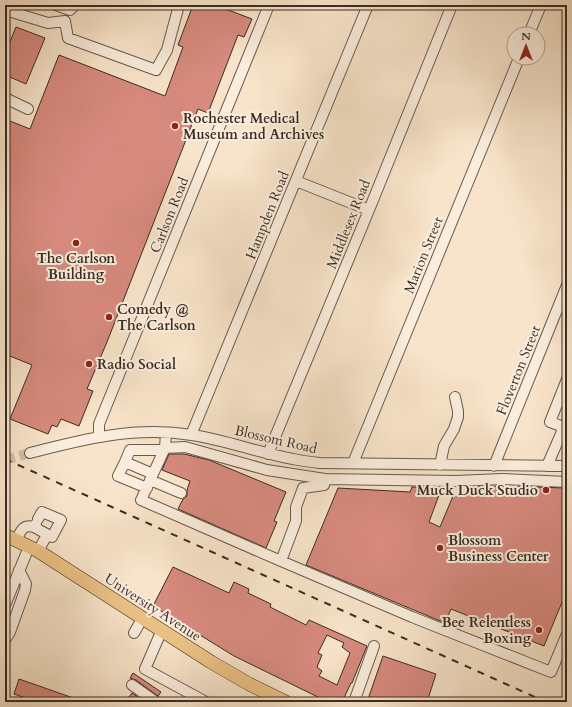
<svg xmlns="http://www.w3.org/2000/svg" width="572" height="707" viewBox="0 0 572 707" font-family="Cardo,serif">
<rect width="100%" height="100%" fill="#f8e4ca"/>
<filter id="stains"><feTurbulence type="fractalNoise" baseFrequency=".005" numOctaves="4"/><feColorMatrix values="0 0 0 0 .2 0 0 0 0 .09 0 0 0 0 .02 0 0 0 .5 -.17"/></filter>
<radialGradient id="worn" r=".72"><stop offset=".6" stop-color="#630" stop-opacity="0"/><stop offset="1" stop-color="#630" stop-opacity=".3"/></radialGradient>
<path fill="#d78a7e" stroke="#3a2c22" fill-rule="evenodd" d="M193,5h22l37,14 -8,18 -6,-2 -30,78 -10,-4 -91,233 -20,47 6,2 -14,35 -18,-7 -4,8 -5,-2 -4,9 -38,-15 22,-54 -27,-11v-235l25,10 29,-74 106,41 18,-49 -5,-2z
M16,27l29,11 -19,46 -21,-9v-21z
M169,454h15l25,6 77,32 -12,29 3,1 -11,26 -88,-39 5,-10 4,-3v-6l3,-9 -28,-11z
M502,486l65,2v102l-23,56 -93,-37 -6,14 -139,-58 32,-77 72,4 2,-5h30l-13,35 11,5 13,-31h13v-9z
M173,567l56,26 5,-11 15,7 -1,4 23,11 -1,3 36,18 3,-5 58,26 -15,37h-1l-9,19h-14l-94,-46 -81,-50zM327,635l17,8 -2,4 8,6 -13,32 -18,-9 3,-5 -5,-4 5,-12 -4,-2z
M383,656l53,18 -9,28h-60z
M133,673l28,19 -3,4 -22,-16 -6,-2z
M19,679l63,22 -1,1h-44l-23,-8z
M132,693l13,9h-7l-9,-5z"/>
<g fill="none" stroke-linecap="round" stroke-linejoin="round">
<path stroke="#d2bfa8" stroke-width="10" stroke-dasharray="10 5" stroke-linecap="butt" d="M5,460l25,-7"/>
<defs>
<path id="minor" d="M56,5l14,5 5,-5
M5,10l43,13 17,-2 3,17 88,32 11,-20 12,-45
M529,34l12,-29
M5,98l23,11
M296,181l73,29
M191,435l177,-430
M99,436v-12l170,-419
M165,448l20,-1 82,23 58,9 -1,6 -21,3 -7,19v14l-15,40 -140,-61 24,-52 1,-15
M30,453c54,-14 105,-27 162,-18 34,5 67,18 101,24 9,2 18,3 27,4l247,3
M268,454l101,-244 83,-205
M125,462l5,-12h33
M353,463l166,-405
M440,465l4,-19 10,-17 4,-12v-6l-3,-14
M494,466l73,-181
M547,466l17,-39 -14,-5 17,-43
M325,479l131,2 46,-2 65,3
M150,480l31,13
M147,488l-29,-12 7,-14 28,12
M36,524l-2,3 18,10 9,-17 -19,-8 -4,7
M16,541c5,-10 6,-17 18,-14
M38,551l9,-16
M281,561l131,56 139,55 16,-38
M5,605l24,-58
M161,632l-16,37 61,33
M134,633l8,-14
M5,640l5,-8 15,-42 1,-6 -7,-14
M132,685l24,17
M354,702l20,-56"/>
<path id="major" d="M5,535l33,16 173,111 38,22 37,18"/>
</defs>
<use href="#minor" stroke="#6a5a4c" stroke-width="12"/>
<use href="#major" stroke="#3a2c22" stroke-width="14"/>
<use href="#minor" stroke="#faeddd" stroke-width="10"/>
<use href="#major" stroke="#ecc285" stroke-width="13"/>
<path stroke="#3a2c22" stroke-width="2" stroke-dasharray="7 7" stroke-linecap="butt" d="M5,459l541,243"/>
</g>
<g fill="#8f2418" stroke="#faeddd" stroke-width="1.5">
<circle cx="175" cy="126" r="4"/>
<circle cx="76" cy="243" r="4"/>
<circle cx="109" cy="317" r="4"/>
<circle cx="89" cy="364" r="4"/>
<circle cx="546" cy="490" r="4"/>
<circle cx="440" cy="548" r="4"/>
<circle cx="539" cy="630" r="4"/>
</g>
<g text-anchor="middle" stroke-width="4" stroke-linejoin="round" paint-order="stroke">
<g font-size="14" font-weight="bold" fill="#3a2c22" stroke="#faeddd" text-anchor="start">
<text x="183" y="123">Rochester Medical<tspan x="183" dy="16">Museum and Archives</tspan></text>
<text x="76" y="263" text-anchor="middle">The Carlson<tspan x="76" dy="16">Building</tspan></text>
<text x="117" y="314">Comedy @<tspan x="117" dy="16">The Carlson</tspan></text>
<text x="97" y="369">Radio Social</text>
<text x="538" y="495" text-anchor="end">Muck Duck Studio</text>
<text x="448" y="545">Blossom<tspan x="448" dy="16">Business Center</tspan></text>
<text x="531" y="627" text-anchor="end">Bee Relentless<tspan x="531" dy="16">Boxing</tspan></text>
</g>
<g font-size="14" fill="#3a2c22" stroke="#faeddd">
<text transform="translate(169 215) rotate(-68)" y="5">Carlson Road</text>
<text transform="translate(267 215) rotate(-68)" y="5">Hampden Road</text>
<text transform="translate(348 224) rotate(-68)" y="5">Middlesex Road</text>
<text transform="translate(423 255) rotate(-68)" y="5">Marion Street</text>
<text transform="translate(518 370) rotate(-68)" y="5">Floverton Street</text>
<text transform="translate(276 439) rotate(13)" y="5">Blossom Road</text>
<text transform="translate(153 607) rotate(33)" y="5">University Avenue</text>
</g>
</g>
<rect width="572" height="707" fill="none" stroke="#f8e4ca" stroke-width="20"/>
<rect x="6" y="6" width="560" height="695" fill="none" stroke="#3a2c22" stroke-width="2"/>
<rect x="10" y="10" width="552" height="687" fill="none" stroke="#3a2c22"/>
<g transform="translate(526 46)"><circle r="19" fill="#faeddd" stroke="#ada092"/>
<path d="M0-3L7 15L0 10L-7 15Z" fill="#8f2418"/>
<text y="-6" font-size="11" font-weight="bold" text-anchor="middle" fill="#3a2c22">N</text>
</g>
<rect width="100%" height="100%" filter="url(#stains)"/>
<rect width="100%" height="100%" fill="url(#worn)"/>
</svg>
